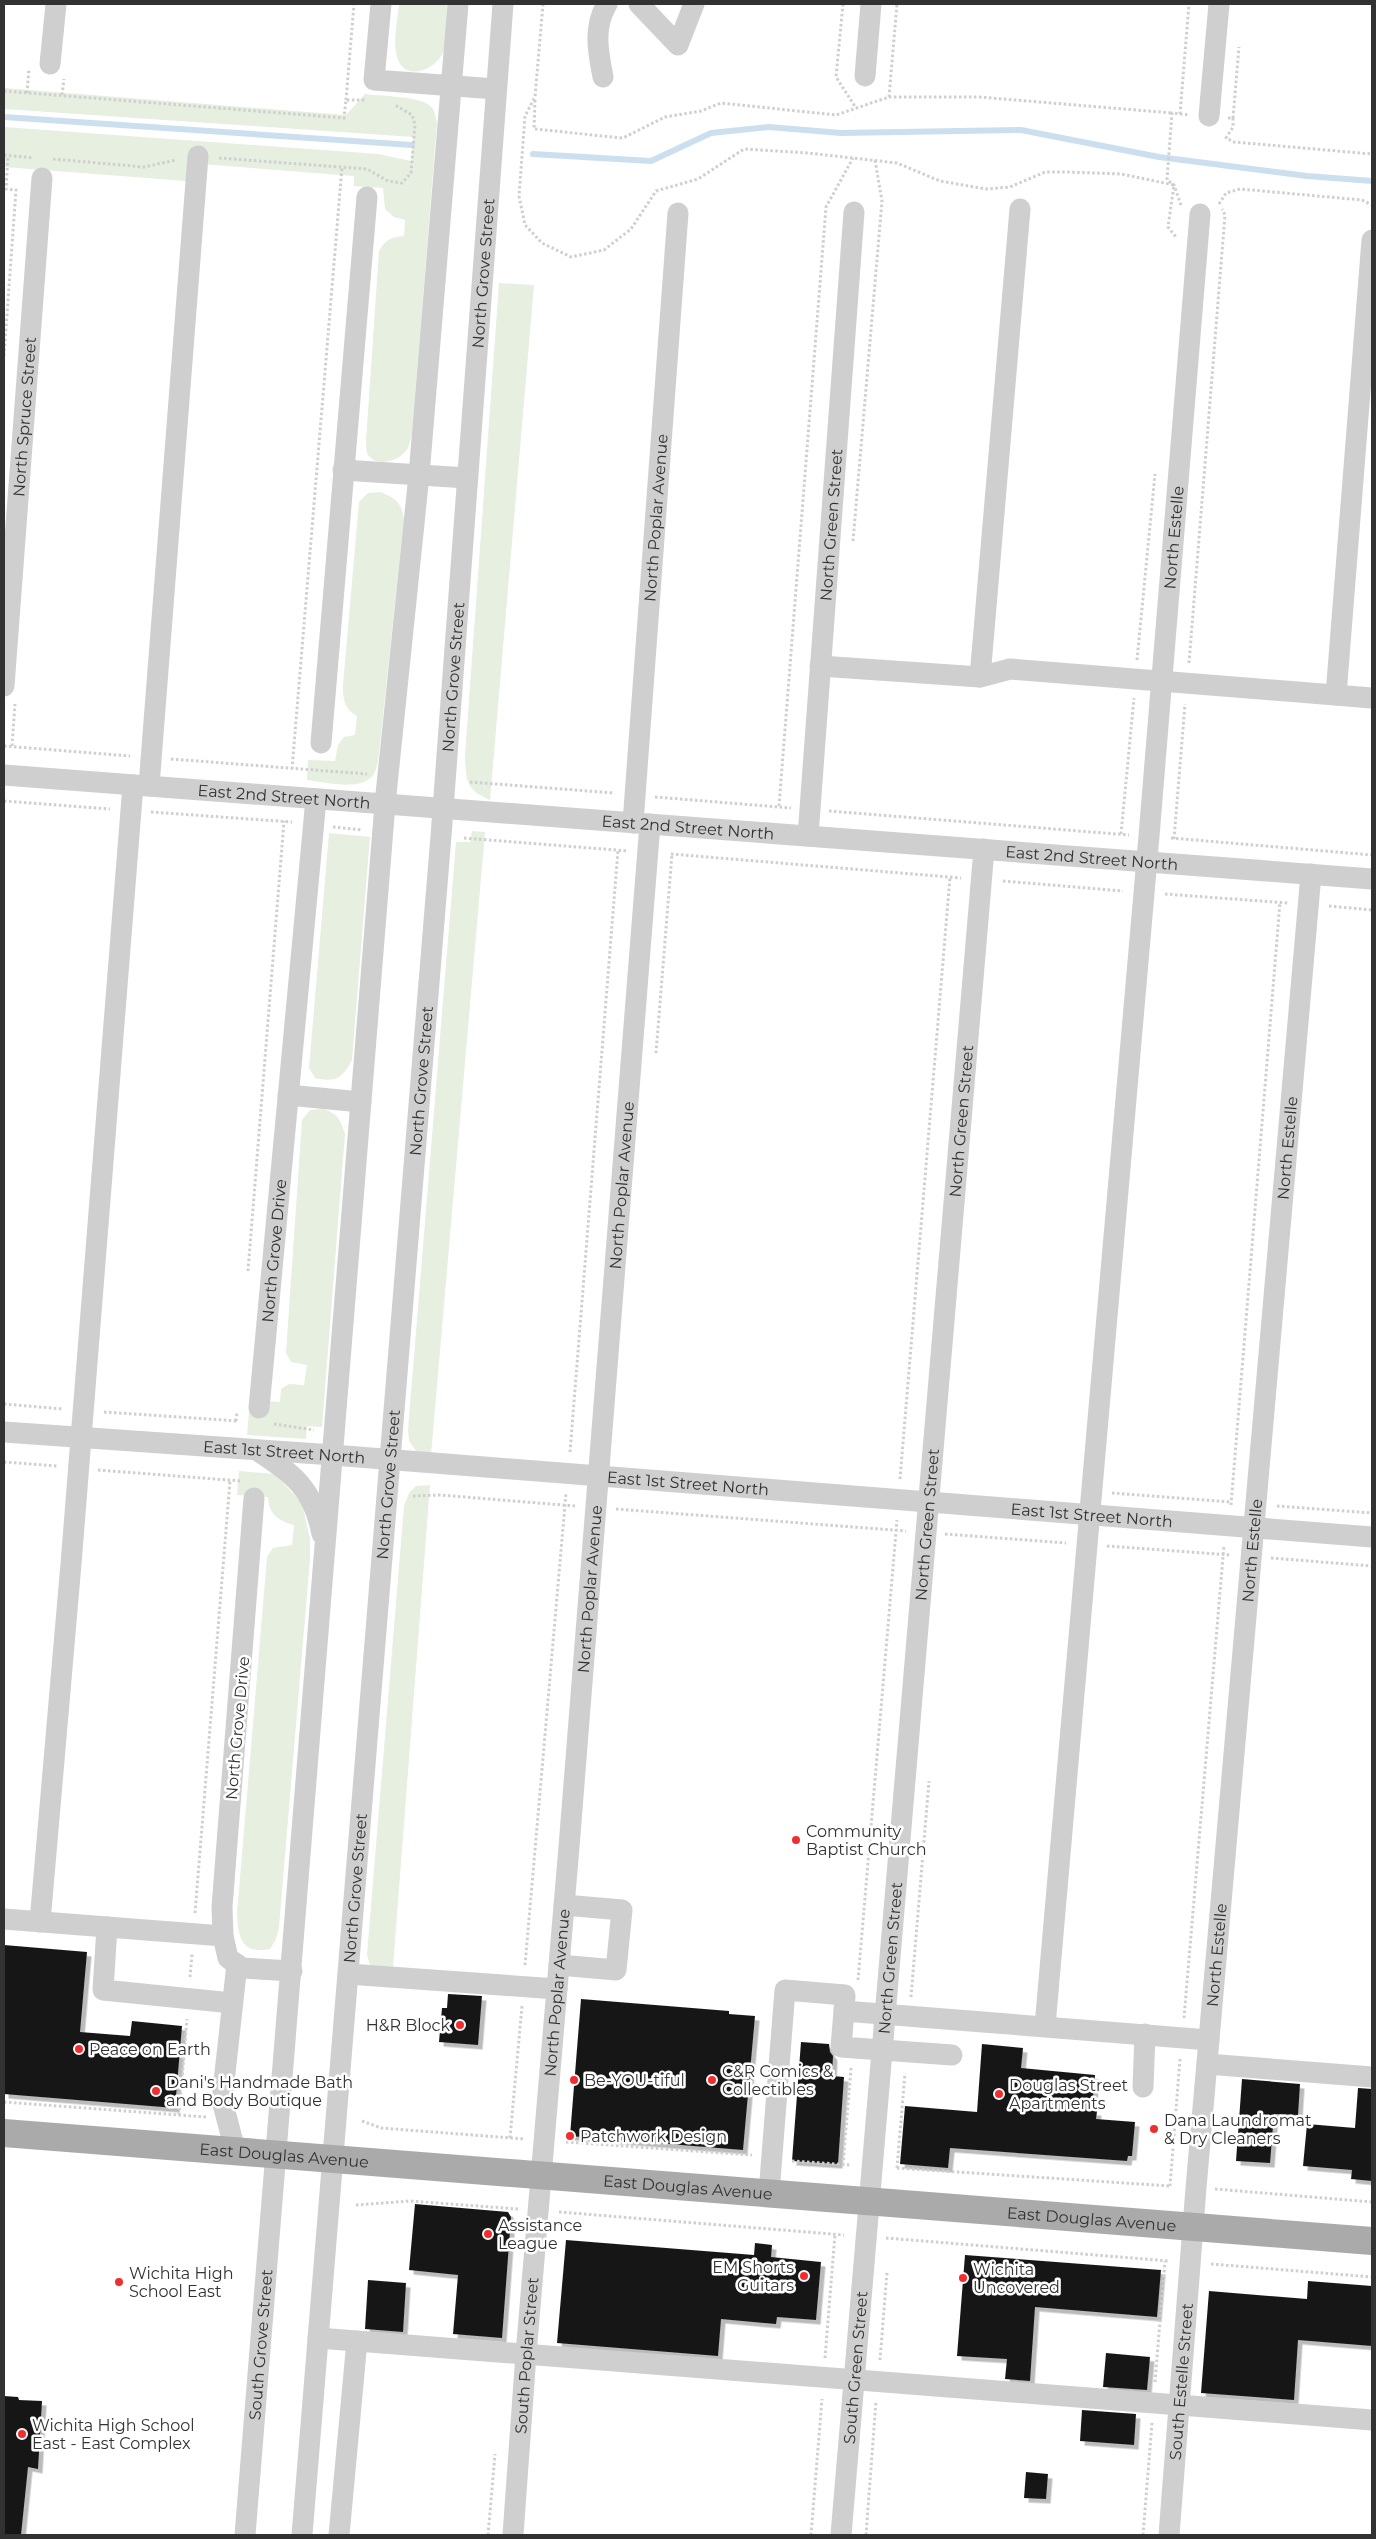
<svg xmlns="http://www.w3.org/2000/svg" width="1376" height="2539" viewBox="0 0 1376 2539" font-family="Montserrat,sans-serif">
<defs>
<filter id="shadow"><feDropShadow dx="4.5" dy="4.5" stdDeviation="0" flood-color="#0004"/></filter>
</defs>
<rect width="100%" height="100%" fill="#fff"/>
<path fill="#e7efe0" d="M399,4h48c-1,15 0,32 -3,46 -5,17 -35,32 -45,12 -8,-16 -1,-42 0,-58z
M4,88l342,27 19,-21c15,2 51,2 64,11 6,4 6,11 8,18l-25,309c-1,5 -2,12 -4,16 -7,13 -33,21 -41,5 -1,-3 -1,-9 -1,-12l13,-190c6,-11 12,-14 25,-15l1,-16 -11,-3 -9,-8 -2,-21 -29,-2v-10l-153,-12 -2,18 -195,-15v-40l374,27 33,7 2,-24 -409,-28z
M499,283l35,2 -44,515c-24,-10 -24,-19 -25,-44z
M380,492c16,6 21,10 24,27l-26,243c-2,6 -3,14 -9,17 -15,11 -45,3 -62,1l1,-20 27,1 3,-16 6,-8 11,-2 2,-19c-13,-8 -14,-16 -14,-31l16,-183 9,-9z
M472,831l13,1 -54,623 -15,-4 -7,-10 -1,-11 48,-588h14z
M329,833l41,4 -18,223c-9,18 -17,23 -37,18l-6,-10z
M323,1109c14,4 18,11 22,25l-23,293 -15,-1 -1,13 -59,-4 3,-35 30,2 1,-13 8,-5 15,1 3,-20 -16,-3 -5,-9 16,-233 8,-10z
M239,1471l36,3 27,29 8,36v20l-31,368 -3,12 -6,10c-28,6 -32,-12 -33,-35l30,-357 6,-9 19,-3 2,-20c-15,-4 -25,-10 -26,-28l-31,-2z
M430,1485l-37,482 -23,-2 -3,-10 37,-449 5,-13 7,-7z"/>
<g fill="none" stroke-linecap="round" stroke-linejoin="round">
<path stroke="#ccdfef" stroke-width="6" d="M4,117l408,28
M533,154l118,7 60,-28 58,-6 72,6 180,-3 138,27 148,19 65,5"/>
</g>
<path fill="#191919" filter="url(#shadow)" d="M4,1945l83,7 -7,80 50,4 2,-15 50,5 -7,82 -171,-14z
M448,1994l34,2 -4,49 -39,-3 3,-34h5z
M581,1999l148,12v3l26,2 -12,134 -173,-14z
M801,2042l28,2 1,8 3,4 -1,20 12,1 -6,87 -46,-3z
M982,2044l41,4 -2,20 74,7 -3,36h5l-1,8 39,3 -3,34h-4l-1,5 -177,-13 -2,20 -48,-4 5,-58 72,6z
M1242,2079l58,5 -2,31 -24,-1 -4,49 -34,-2z
M1358,2088l14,1v92l-21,-2 1,-9 -49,-4 4,-42 48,4z
M415,2204l93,8 3,5 -9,121 -49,-4 5,-59 -49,-5z
M566,2240l188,15 1,-12 17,2 -1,12 50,5 -5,58 -39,-3 -1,7 -55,-5 -3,37 -161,-13z
M965,2255l196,15 -4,47 -122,-10 -5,74 -25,-2 2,-20 -50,-3z
M368,2280l38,3 -3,49 -38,-3z
M1308,2281l64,5v60l-74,-6 -4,60 -93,-7 8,-102 98,8z
M1106,2353l44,4 -3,33 -44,-3z
M4,2396l14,1 1,3 23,1 -4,68 -10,-2 -7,68h-17z
M1082,2410l54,4 -2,31 -54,-4z
M1026,2472l22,2 -2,25 -22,-1z"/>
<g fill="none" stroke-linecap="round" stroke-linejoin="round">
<path stroke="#cfcfcf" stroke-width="3" stroke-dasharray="2.5 2.5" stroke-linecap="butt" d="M543,4l-8,93 -10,19 -6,80 6,29 17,18 29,14 33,-7 27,-21 25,-38 42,-12 46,-30 64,4 89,10 43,18 46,8 24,-2 35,-15h22l54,2 53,11 -6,42 8,10
M843,4l-7,73 20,31
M4,91l340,27 2,-18h19
M27,93l2,-25
M62,95l2,-16
M889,97l8,-93
M346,100l8,-96
M535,100l-1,29 89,9 42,-21 36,-6 20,-8 115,12 53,-18h90l193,16
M1180,114l9,-110
M1228,118h5v9l-7,11 8,4 138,12
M1233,118l6,-71
M4,155l30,3
M219,158l148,11 21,12 14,2 9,-10 4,-48 -3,-10 -17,-10
M53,159l91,8 32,-7
M1219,204l7,-11 14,-4 122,11 10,5
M1181,205l-7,-20 -7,-5 5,-67 18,2
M4,356l12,-166 -10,-1 2,-33
M853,541l29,-340 -7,-41
M1137,660l18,-186
M1189,663l36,-448 -3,-6
M4,746l126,10
M12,746l3,-42
M171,759l196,15
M292,769l50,-602
M470,782l144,11
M655,797l136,11
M4,801l106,8
M779,806l47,-599 27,-49
M829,811l300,24
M151,812l141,10
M333,827l29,3
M1121,834l13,-136
M464,838l164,13
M1171,838l201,17
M1174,839l11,-135
M671,854l290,24
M1003,881l120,10
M1165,894l123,9
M1329,906l43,4
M656,1053l16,-199
M248,1271l36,-450
M4,1404l59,5
M104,1412l134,9
M236,1421l1,-9
M274,1424l40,6
M570,1452l48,-602
M4,1462l53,4
M98,1470l143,11
M900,1479l50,-602
M1112,1493l119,9
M413,1496l27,-1 135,11
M1231,1505l49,-603
M1277,1506l95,7
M616,1509l290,22
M945,1534l121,9
M1107,1546l124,9
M1271,1558l101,8
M195,1913l35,-432
M525,1965l41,-472
M190,1977l2,-23
M858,1980l39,-460
M911,1997l18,-216
M1184,2018l40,-473
M4,2102l202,15
M179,2115l8,-96
M362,2121l19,7 144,11
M510,2138l12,-132
M566,2142l186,13
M792,2161l59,4
M843,2165l8,-97
M897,2168l8,-95
M897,2168l273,18
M1170,2186l10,-127
M1215,2189l157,13
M356,2205l54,-4 108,8
M559,2212l285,23
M886,2238l283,23
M1211,2264l161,13
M825,2358l10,-124
M880,2360l7,-88
M1155,2382l10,-121
M488,2535l7,-81
M811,2535l11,-136
M866,2535l10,-134
M1143,2535l9,-112"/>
<g stroke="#cfcfcf" stroke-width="21">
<path d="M381,4l-7,76 122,9"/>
<path d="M639,4l39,41 16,-41"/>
<path d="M50,64l6,-60"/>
<path d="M865,76l6,-72"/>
<path d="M603,77c-5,-25 -10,-50 4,-73"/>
<path d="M1209,116l10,-112"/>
<path d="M343,470l124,8"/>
<path d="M820,666l160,11 30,-8 362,29"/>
<path d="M980,677l40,-468"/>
<path id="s1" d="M4,686l38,-508"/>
<path d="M1336,695l36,-455"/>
<path d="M321,743l46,-546"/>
<path id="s2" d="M4,775l1368,104"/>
<path d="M149,786l49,-630"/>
<path id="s3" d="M633,823l45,-610"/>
<path id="s4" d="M808,836l46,-624"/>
<path d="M288,1095l73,7"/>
<path id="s5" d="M259,1408l57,-609"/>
<path id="s6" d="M4,1432l329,23 1039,82"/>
<path d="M258,1451c36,24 55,37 64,83"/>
<path d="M254,1498l-32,409 1,29 5,22 14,10 50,3"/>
<path d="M4,1919l219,17"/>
<path d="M40,1922l31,-358 62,-779"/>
<path d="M107,1927l-4,63 129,13"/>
<path d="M559,1965l57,5 6,-60 -58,-5"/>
<path d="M348,1974l209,15"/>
<path d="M844,2011l-3,36 111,8"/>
<path id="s7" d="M1045,2026l104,-1190 51,-622"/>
<path d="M1207,2064l165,13"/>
<path d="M1143,2087l2,-53"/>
<path d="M235,2150l-13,-50 15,-136"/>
<path d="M769,2193l16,-203 60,5 -1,16 365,29"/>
<path d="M318,2338l1054,82"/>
<path id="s8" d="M245,2535l140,-1731 34,-329 39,-471"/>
<path id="s9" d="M302,2535l139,-1699 62,-832"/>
<path d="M339,2535l18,-194"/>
<path id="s10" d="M513,2535l13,-181 43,-507 81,-1023"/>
<path id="s11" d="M841,2535l143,-1686"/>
<path id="s12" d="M1169,2535l27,-347 115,-1314"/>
</g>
<path stroke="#aaa" stroke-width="28" id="s13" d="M4,2133l1368,108"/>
</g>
<g fill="#f02d30" stroke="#fff" stroke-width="2">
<circle cx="796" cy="1840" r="5"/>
<circle cx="460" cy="2025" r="5"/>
<circle cx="79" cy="2049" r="5"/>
<circle cx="574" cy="2080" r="5"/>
<circle cx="712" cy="2080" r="5"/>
<circle cx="156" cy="2091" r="5"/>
<circle cx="999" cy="2094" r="5"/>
<circle cx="1154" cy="2129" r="5"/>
<circle cx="570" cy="2136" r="5"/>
<circle cx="488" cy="2234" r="5"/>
<circle cx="804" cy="2276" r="5"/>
<circle cx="963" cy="2278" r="5"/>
<circle cx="119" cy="2282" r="5"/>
<circle cx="22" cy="2434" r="5"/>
</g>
<g text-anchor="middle" stroke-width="5" stroke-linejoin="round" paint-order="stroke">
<g font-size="16" fill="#323232" stroke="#fff">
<text dy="6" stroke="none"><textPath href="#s9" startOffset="2269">North Grove Street</textPath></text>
<text dy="6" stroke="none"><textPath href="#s1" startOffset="270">North Spruce Street</textPath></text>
<text dy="6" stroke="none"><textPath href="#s3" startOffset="306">North Poplar Avenue</textPath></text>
<text dy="6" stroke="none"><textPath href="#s4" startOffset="312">North Green Street</textPath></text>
<text dy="6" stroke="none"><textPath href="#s7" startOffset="1494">North Estelle</textPath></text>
<text dy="6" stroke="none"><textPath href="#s9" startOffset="1864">North Grove Street</textPath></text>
<text dy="6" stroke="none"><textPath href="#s2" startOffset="281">East 2nd Street North</textPath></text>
<text dy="6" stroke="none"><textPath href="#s2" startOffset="686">East 2nd Street North</textPath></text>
<text dy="6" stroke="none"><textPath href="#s2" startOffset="1091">East 2nd Street North</textPath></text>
<text dy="6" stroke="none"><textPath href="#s9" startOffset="1459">North Grove Street</textPath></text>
<text dy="6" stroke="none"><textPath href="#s11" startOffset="1419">North Green Street</textPath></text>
<text dy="6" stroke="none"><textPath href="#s12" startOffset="1392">North Estelle</textPath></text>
<text dy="6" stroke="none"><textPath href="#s10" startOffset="1354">North Poplar Avenue</textPath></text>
<text dy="6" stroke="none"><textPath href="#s5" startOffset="158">North Grove Drive</textPath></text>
<text dy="6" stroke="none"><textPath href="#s6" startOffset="281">East 1st Street North</textPath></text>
<text dy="6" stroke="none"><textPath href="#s6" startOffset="686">East 1st Street North</textPath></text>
<text dy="6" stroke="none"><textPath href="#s9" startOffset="1054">North Grove Street</textPath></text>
<text dy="6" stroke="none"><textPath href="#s6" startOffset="1091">East 1st Street North</textPath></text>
<text dy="6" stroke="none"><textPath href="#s11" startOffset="1014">North Green Street</textPath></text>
<text dy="6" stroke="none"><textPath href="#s12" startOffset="988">North Estelle</textPath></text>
<text dy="6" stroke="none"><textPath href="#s10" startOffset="949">North Poplar Avenue</textPath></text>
<text transform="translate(237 1728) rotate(-85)" y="6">North Grove Drive</text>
<text dy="6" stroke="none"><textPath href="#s9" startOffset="649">North Grove Street</textPath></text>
<text dy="6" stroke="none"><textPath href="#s12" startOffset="582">North Estelle</textPath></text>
<text dy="6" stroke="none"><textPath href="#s11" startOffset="579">North Green Street</textPath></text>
<text dy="6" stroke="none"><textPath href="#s10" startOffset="544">North Poplar Avenue</textPath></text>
<text dy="6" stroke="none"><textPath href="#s13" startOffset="281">East Douglas Avenue</textPath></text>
<text dy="6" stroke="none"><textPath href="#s13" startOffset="686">East Douglas Avenue</textPath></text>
<text dy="6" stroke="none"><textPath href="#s13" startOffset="1091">East Douglas Avenue</textPath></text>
<text dy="6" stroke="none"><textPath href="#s8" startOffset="191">South Grove Street</textPath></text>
<text dy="6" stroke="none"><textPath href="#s10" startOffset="180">South Poplar Street</textPath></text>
<text dy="6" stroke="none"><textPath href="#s11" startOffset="168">South Green Street</textPath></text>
<text dy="6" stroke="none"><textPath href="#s12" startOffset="154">South Estelle Street</textPath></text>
</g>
<g font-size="16" fill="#323232" stroke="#fff" text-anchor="start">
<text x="806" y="1837">Community<tspan x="806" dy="18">Baptist Church</tspan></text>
<text x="450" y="2031" text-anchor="end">H&amp;R Block</text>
<text x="89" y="2055">Peace on Earth</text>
<text x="722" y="2077">C&amp;R Comics &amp;<tspan x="722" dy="18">Collectibles</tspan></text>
<text x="584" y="2086">Be-YOU-tiful</text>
<text x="166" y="2088">Dani's Handmade Bath<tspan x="166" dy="18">and Body Boutique</tspan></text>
<text x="1009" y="2091">Douglas Street<tspan x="1009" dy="18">Apartments</tspan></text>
<text x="1164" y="2126">Dana Laundromat<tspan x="1164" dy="18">&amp; Dry Cleaners</tspan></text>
<text x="580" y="2142">Patchwork Design</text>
<text x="498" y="2231">Assistance<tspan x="498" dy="18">League</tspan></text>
<text x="794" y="2273" text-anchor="end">EM Shorts<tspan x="794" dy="18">Guitars</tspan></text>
<text x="973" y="2275">Wichita<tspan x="973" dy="18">Uncovered</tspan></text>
<text x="129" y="2279">Wichita High<tspan x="129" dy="18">School East</tspan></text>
<text x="32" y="2431">Wichita High School<tspan x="32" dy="18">East - East Complex</tspan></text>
</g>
</g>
<rect width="1376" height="2539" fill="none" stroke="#323232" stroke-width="10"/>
</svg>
